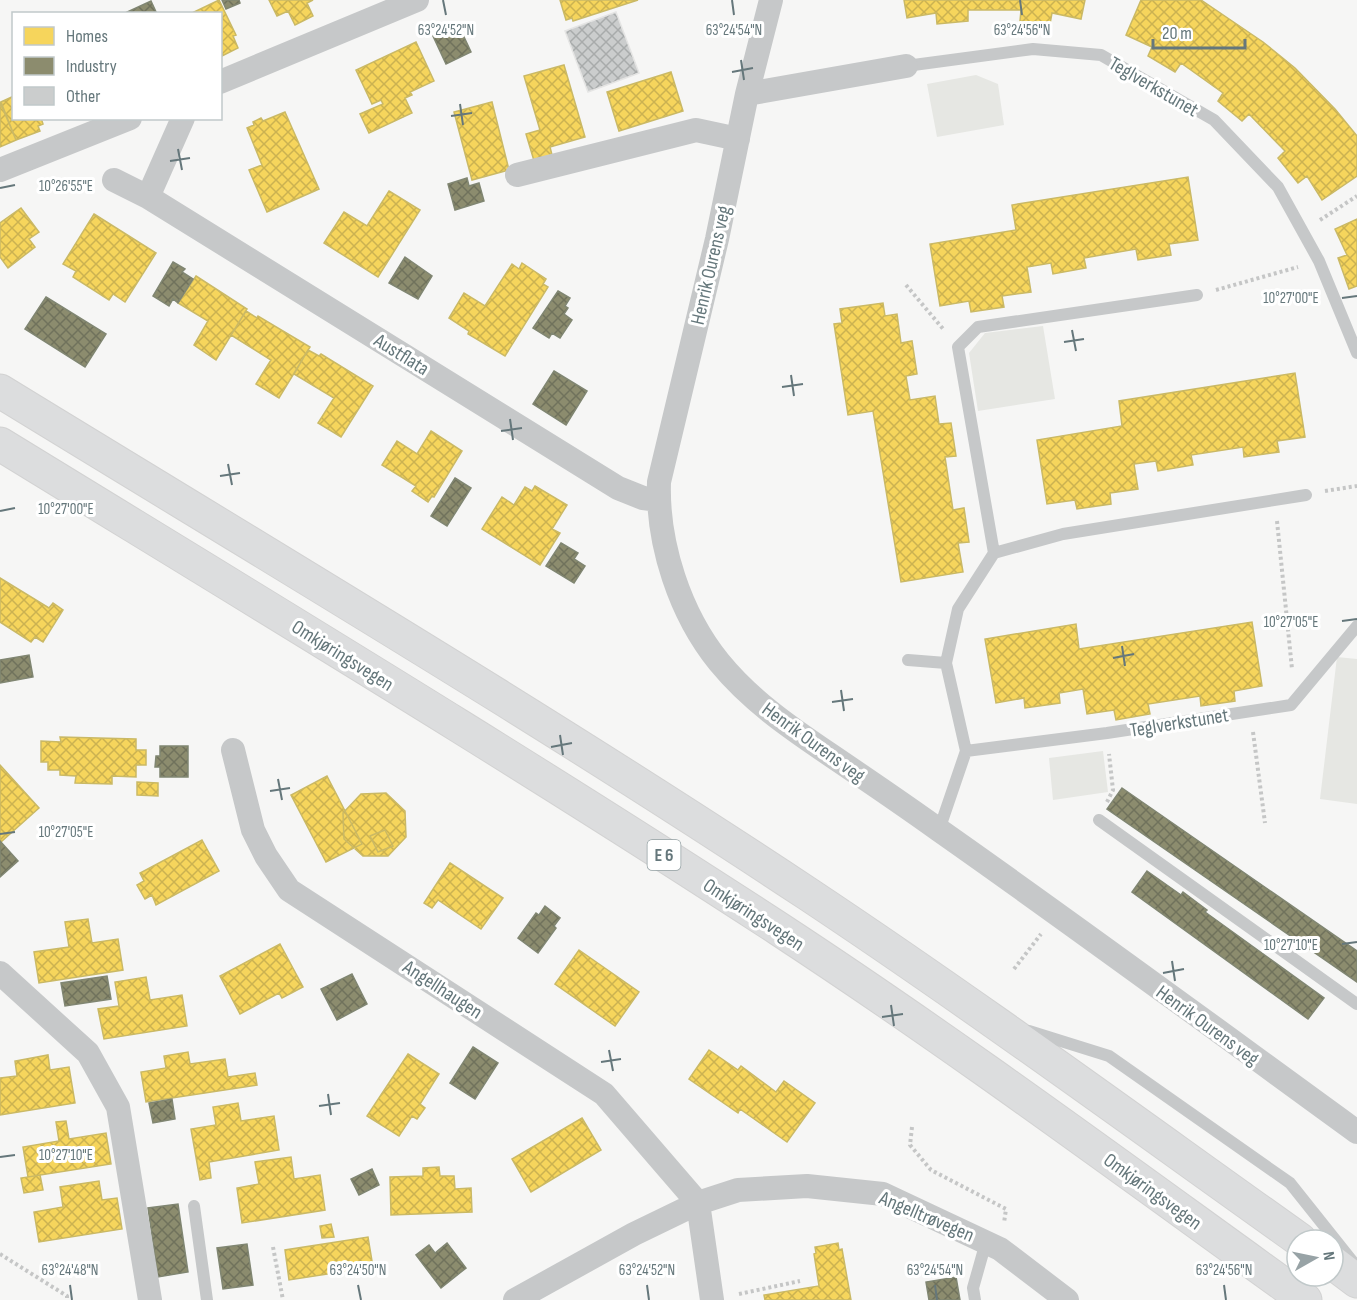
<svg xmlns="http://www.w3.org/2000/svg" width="1357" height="1300" viewBox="0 0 1357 1300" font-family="'Sofia Sans Condensed',sans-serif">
<defs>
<pattern id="homes-cross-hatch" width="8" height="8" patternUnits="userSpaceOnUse" patternTransform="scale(1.5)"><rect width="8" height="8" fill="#f6d55c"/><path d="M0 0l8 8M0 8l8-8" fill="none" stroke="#cbb251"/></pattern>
<pattern id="industry-cross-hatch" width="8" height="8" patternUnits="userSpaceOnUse" patternTransform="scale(1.5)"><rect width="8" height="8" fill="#8c8c6e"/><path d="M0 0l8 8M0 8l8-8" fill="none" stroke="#70725c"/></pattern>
<pattern id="building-cross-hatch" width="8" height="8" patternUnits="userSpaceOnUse" patternTransform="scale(1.5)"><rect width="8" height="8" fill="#cbcdcd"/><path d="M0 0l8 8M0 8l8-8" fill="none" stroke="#a8abab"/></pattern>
</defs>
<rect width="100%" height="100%" fill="#f6f6f5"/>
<path fill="#e6e7e3" d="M976,75l22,9 6,41 -67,12 -10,-53z
M1043,326l12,73 -77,12 -9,-58 16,-20z
M1337,657l20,2v145l-37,-5z
M1103,751l5,41 -55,8 -4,-42z"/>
<path fill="url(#homes-cross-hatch)" stroke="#cab965" stroke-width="1.5" d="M219,0l17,35 -3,1 5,12 -18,9v-43h-30z
M269,0h44l-6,3 6,13 -18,9 -7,-14 -11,5z
M560,0h78l-65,21 -1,-3 -6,2z
M904,0h181l-4,19 -29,-6 -2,11 -30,-3 1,-11h-53v11l-31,3 -1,-11 -29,5z
M1141,0h60l62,42 32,26 40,41 22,27v40l-35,24 -15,-24 -9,7 -20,-25 7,-7 -36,-37 -7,7 -24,-20 5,-8 -42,-30 -6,9 -27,-16 4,-9 -26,-12z
M416,42l18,39 -24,11 2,3 -7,3 7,15 -43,20 -9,-19 23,-10 -2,-4 -9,4 -16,-34z
M564,65l21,72 -35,10 3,12 -18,5 -9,-30 14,-4 -16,-54z
M671,72l12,39 -64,20 -12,-39z
M14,96v22h27l2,6 -5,2 2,5 -24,9 -15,-38z
M0,102l16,38 -16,7z
M492,102l17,68 -37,10 -18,-68z
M285,112l34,77 -52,23 -18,-42 13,-5 -15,-37 7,-3 -1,-3 8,-4 2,3z
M1188,177l10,63 -29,4 2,11 -33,5 -2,-11 -52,9 2,10 -33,6 -2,-11 -24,4 4,25 -29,4 2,11 -33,5 -2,-11 -29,5 -10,-62 86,-14 -4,-25z
M389,191l31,19 -42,67 -54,-34 20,-31 23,14z
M21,208l18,24 -10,7 6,8 -27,21 -8,-11v-34z
M94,214l62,39 -31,49 -12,-8 -4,6 -36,-23 3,-6 -13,-7z
M1357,219v67l-8,3 -11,-31 9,-3 -12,-26z
M522,263l24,16 -3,5 5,3 -43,69 -37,-22 1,-3 -20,-13 15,-25 21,13 27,-42 7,5z
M196,276l51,33 -31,51 -22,-15 14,-24 -30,-18z
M883,303l2,13 12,-2 4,29 11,-2 5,33 -11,2 4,24 25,-4 4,28 12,-1 5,33 -11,1 8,53 11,-2 5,34 -11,1 5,29 -62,10 -28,-171 -25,4 -14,-91 8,-1 -2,-14z
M246,311l11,7 1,-2 52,31 -31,51 -23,-14 15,-24 -40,-25z
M308,350l11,6 2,-2 52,32 -32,51 -23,-14 16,-25 -40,-24z
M1295,373l10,64 -28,4 2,11 -35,5 -1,-10 -52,8 2,10 -35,6 -2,-10 -22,3 4,25 -28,4 1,11 -34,5 -2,-9 -28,4 -10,-64 85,-14 -3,-25z
M431,431l31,20 -28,46 -2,-1 -4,6 -16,-11 4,-5 -34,-21 15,-24 20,13z
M535,486l32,19 -15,24 8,4 -20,32 -58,-36 20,-32 12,8 11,-18 7,4z
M0,578l49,30 4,-5 10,7 -20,32 -8,-5 -4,5 -31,-20z
M1252,622l10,64 -28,5 1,10 -34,5 -1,-10 -52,8 2,10 -34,6 -2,-10 -27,4 -4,-25 -24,4 1,10 -35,5 -1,-10 -28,5 -11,-64 91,-15 3,25z
M60,737l76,2v11h10v15h-10v12l-24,-1v8l-37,-1 1,-7 -16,-1v-5h-12v-8h-7v-21l20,1z
M0,765l39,43 -38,34 -1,-1z
M327,776l35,68 -36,18 -35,-67z
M137,782l21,1v13l-21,-1z
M386,793l19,18 1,26 -18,19h-25l-19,-17 -1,-26 18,-19z
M385,830l8,16 -15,6 -8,-16z
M202,840l17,31 -63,34 -4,-10 -7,4 -8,-14 7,-4 -4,-8z
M450,863l53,35 -22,31 -43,-29 -6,8 -8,-5z
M88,919l4,24 26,-4 5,31 -84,13 -5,-31 35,-5 -4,-25z
M280,944l23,43 -21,11 -3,-5 -39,21 -20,-38z
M579,950l60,42 -24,34 -60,-42z
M146,977l4,23 32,-5 5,31 -83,13 -6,-30 21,-3 -4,-24z
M709,1050l29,20 3,-4 35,26 8,-11 31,22 -28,39 -47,-33 -2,4 -49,-34z
M188,1052l2,12 35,-5 3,18 27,-4 2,12 -111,17 -5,-30 25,-4 -2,-12z
M408,1054l31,20 -19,30 5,4 -8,11 -5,-3 -13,20 -32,-20z
M48,1055l2,15 19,-3 6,36 -75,12v-37l17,-2 -2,-15z
M238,1103l3,18 33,-5 5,34 -70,12 2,16 -11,2 -9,-51 25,-4 -3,-18z
M582,1118l19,32 -70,42 -19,-33z
M66,1121l3,18 37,-6 5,31 -83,13 -5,-30 36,-6 -3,-19z
M291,1157l3,22 26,-4 5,35 -83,13 -5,-35 22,-4 -4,-22z
M439,1167l1,9h14l1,13 16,-1 1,24 -81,3 -1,-38 33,-1v-8z
M40,1175l3,15 -19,3 -3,-15z
M99,1181l3,19 15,-2 5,31 -83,13 -5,-30 29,-5 -3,-20z
M331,1224l3,13 -12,1 -2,-12z
M368,1237l5,30 -84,13 -4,-30z
M838,1243l1,7 3,-1 9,51h-86l-1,-5 55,-9 -5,-32 2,-1 -1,-6z"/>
<path fill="url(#industry-cross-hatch)" stroke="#808672" stroke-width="1.5" d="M222,0h17l1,3 -14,6z
M151,1l6,13h-34z
M458,24l13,28 -25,12 -13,-28z
M467,178l2,8 10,-3 5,18 -29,9 -7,-26z
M405,257l27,19 -14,23 -29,-16z
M173,262l12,7 -3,3 11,7 -15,24 -5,-4 -4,7 -16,-10z
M558,291l12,7 -5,8 3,2 -4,6 8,6 -12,18 -8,-5 -3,5 -16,-10z
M46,297l60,37 -21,33 -60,-38z
M554,371l33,20 -21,34 -33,-21z
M455,478l16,10 -24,38 -16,-10z
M561,543l17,10 -4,6 11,7 -11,17 -28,-17z
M29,655l4,22 -33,6v-23z
M160,746h28v31h-28v-10h-5l1,-11h4z
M1122,788l235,163v31l-250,-173z
M0,841l18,20 -18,16z
M1147,871l34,24 2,-3 24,18 -2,2 119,86 -16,21 -176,-127z
M545,906l15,12 -6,8 2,2 -18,25 -20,-15 18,-25 3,2z
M352,974l15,30 -30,16 -16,-31z
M107,976l4,23 -46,7 -4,-23z
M473,1047l25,16 -23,36 -25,-16z
M172,1099l3,20 -22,4 -4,-20z
M372,1169l7,16 -20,10 -8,-16z
M178,1204l10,68 -30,5 -10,-69z
M447,1243l19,25 -25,20 -25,-33 13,-10 6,8z
M247,1244l6,41 -30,4 -6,-41z
M956,1277l4,23h-31l-3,-18z"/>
<path fill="url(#building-cross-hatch)" stroke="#e5e5e4" stroke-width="1.5" d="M616,12l23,61 -51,19 -23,-61z"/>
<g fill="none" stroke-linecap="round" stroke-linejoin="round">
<defs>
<path id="highway" d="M0,391c271,166 544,328 808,503 167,111 329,230 492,346
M0,444c261,160 523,318 779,485 180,118 352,246 526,371
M1333,1263l24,18"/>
</defs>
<use href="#highway" stroke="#d2d2d2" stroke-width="35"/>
<path stroke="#c5c6c6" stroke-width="4" stroke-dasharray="3 3" stroke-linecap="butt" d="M1320,220l37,-24
M906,285l38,45
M1216,290l82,-23
M1325,491l32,-5
M1277,521l15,148
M1253,732l12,91
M1107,802l6,-12 -4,-36
M1014,969l27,-35
M912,1127l-2,18 21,25 75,39 -2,14
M273,1247l10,53
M0,1254l67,42v4
M739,1294l61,-13"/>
<path stroke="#c6c8c9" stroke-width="12" d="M906,66l127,-17 68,6 113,65 64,67 41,74 38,92
M994,553l-36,-206 20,-20 219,-32
M908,660l38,3
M966,751l-20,-88 12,-54 36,-56 69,-19 243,-39
M1099,820l258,184
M939,830l27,-79 141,-18 184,-28 66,-79
M1029,1031l80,25 181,127 63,79
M194,1206l13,94
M975,1300l-2,-12 13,-46"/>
<path stroke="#c6c8c9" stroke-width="24" d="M771,0l-24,94 -30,145 -58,243c-2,62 21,132 60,180 31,38 70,65 110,92 37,25 74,50 110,76 141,99 279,201 418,302
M220,82l197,-82
M747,94l159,-28
M0,170l130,-52
M517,175l179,-45 42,9
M114,180l34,17 470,291 25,10 16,2
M148,197l35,-79
M233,750l20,80 13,26 23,34 315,204 94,109 14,97
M0,973l88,80 30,54 32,193
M515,1300l119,-66 64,-31 40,-13 69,-4 76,8 117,55 67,51"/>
<use href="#highway" stroke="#dcddde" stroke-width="33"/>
</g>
<path fill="none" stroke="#65777b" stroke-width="2" d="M443,0l3,15M732,0l2,15M1020,0l2,15M741,60l3,20M732,72l21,-4M460,104l3,21M451,116l21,-3M178,149l4,21M170,161l20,-3M0,188l15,-3M1342,298l15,-2M1072,330l4,21M1064,342l20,-3M791,375l3,21M782,387l21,-3M510,419l3,21M501,431l21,-3M228,464l4,21M220,476l20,-3M0,511l15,-3M1342,621l15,-2M1122,646l3,20M1113,658l21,-4M841,690l3,21M832,702l21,-3M560,735l3,20M551,747l21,-4M278,779l4,21M270,791l20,-3M0,834l15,-2M1342,944l15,-2M1172,961l3,20M1163,973l21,-4M891,1005l3,21M882,1017l21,-3M609,1050l4,21M601,1062l20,-3M328,1094l3,21M319,1106l21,-3M0,1157l15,-2M70,1285l2,15M358,1285l3,15M647,1285l2,15M935,1285l2,15M1224,1285l2,15"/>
<g text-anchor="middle" stroke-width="6" stroke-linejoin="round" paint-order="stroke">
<rect fill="#fff" stroke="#93a0a3" stroke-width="1.5" x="647.5" y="840" width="33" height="30" rx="4.5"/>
<g font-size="18" font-weight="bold" fill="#65777b">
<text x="664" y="861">E 6</text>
</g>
<g font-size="20" fill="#65777b" stroke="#fff">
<text transform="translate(1154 86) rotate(30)" y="7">Teglverkstunet</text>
<text transform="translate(710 265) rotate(-77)" y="7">Henrik Ourens veg</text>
<text transform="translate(402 354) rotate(32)" y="7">Austflata</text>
<text transform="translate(343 655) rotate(32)" y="7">Omkjøringsvegen</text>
<text transform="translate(1179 722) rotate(-9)" y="7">Teglverkstunet</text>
<text transform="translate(814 742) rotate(36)" y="7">Henrik Ourens veg</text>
<text transform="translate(754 914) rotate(33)" y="7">Omkjøringsvegen</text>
<text transform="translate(443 989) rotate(33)" y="7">Angellhaugen</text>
<text transform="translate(1208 1025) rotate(36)" y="7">Henrik Ourens veg</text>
<text transform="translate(1153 1191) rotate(36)" y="7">Omkjøringsvegen</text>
<text transform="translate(927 1216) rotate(23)" y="7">Angelltrøvegen</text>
</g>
</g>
<g font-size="15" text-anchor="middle" fill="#65777b" stroke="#fff" stroke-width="6" stroke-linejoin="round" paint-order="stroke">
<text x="446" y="35">63°24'52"N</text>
<text x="734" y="35">63°24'54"N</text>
<text x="1022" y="35">63°24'56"N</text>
<text x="66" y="191">10°26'55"E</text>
<text x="1291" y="303">10°27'00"E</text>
<text x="66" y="514">10°27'00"E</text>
<text x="1291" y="627">10°27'05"E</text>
<text x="66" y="837">10°27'05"E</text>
<text x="1291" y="950">10°27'10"E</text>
<text x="66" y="1160">10°27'10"E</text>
<text x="70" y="1275">63°24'48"N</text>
<text x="358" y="1275">63°24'50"N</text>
<text x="647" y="1275">63°24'52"N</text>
<text x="935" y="1275">63°24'54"N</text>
<text x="1224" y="1275">63°24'56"N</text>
</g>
<rect x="12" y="12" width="210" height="108" fill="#ffffff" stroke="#c1c9ca" stroke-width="1.5"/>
<rect x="24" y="27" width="30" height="18" fill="#f6d55c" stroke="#c1c9ca" stroke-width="1.5"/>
<text x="66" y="42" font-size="18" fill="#65777b">Homes</text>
<rect x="24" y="57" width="30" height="18" fill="#8c8c6e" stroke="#c1c9ca" stroke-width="1.5"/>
<text x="66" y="72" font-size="18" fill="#65777b">Industry</text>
<rect x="24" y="87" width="30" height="18" fill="#cbcdcd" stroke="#c1c9ca" stroke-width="1.5"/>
<text x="66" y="102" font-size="18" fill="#65777b">Other</text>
<g transform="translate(1315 1258) rotate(81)"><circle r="28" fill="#ffffff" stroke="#c1c9ca" stroke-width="1.5"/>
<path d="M0-4.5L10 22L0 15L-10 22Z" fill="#98a3a6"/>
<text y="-9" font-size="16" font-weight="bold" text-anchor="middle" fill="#65777b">N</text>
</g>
<path d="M1153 39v9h92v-9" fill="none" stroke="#65777b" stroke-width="3"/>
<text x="1162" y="39" font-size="18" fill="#65777b" stroke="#ffffff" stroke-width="4.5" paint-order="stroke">20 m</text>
</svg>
